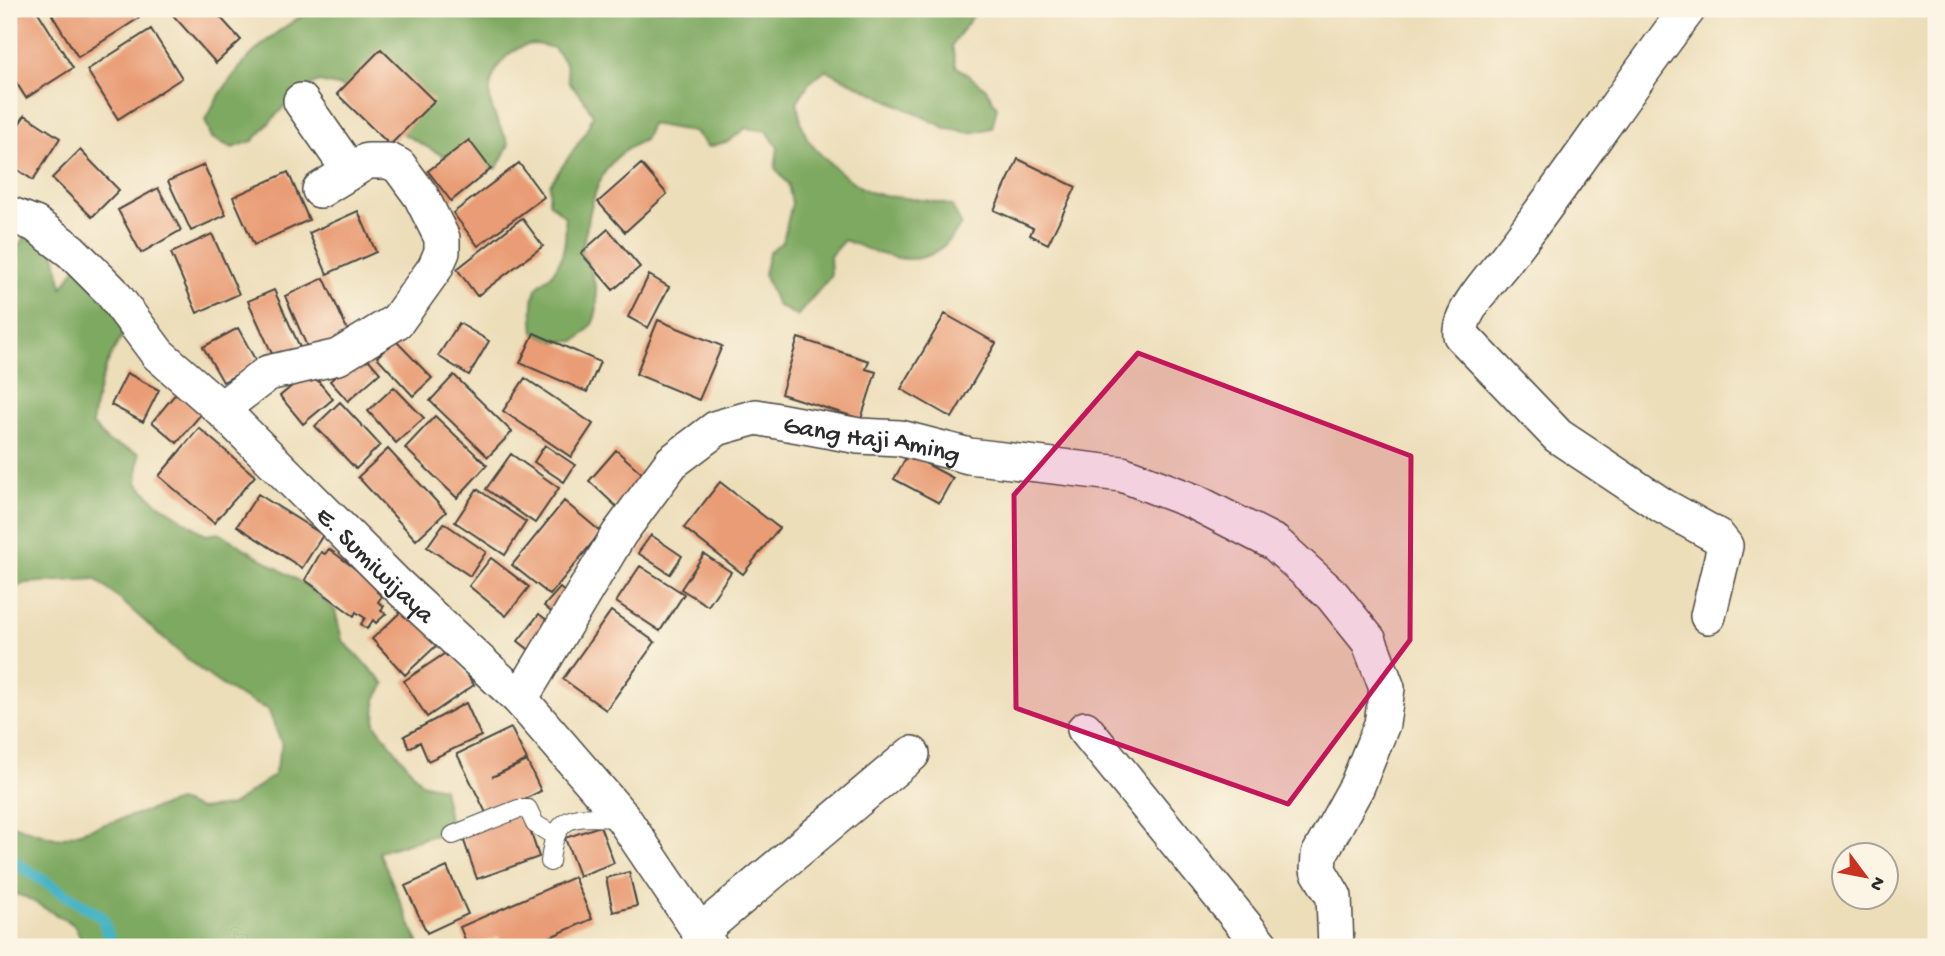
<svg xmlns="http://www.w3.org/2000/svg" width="1945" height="956" viewBox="0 0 1945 956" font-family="'Gochi Hand',sans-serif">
<rect width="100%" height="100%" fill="#fcf5e5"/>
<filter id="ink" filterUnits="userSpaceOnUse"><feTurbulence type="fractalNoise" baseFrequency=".0143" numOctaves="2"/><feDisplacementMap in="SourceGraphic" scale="14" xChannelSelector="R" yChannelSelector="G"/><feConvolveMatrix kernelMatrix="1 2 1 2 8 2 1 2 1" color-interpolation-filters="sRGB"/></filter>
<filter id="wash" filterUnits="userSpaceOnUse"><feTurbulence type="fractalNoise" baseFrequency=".00686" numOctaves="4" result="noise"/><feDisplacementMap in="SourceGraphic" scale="28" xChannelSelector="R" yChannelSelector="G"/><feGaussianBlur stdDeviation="1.57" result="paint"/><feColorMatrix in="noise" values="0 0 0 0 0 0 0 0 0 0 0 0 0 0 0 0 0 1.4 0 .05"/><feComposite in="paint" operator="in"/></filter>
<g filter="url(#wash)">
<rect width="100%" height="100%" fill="#eddeba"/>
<path fill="#7ea960" stroke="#546a46" stroke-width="2" d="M314,9h664l-26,36 4,21 30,23 11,18 -5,21 -21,5 -25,-5 -120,-58 -17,13 -12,19c2,13 4,24 10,36 9,15 49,50 66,55 26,7 53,4 79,13l9,18c-31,53 -69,35 -117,16l-14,16 1,20 -34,40 -20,-11 -13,-31 5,-21 14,-12 9,-38 -4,-19 -13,-16 3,-20 -11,-17 -21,-3 -17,13 -21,6 -13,-15 -44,-8 -7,16c-52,22 -51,65 -63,113 13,16 22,52 11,71 -3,6 -11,12 -16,17l-23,1 -19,-9c-1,-13 -3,-32 2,-44 3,-6 12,-10 16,-15 13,-18 15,-36 13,-57l-16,-15 1,-18 36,-52 7,-17 -10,-17 -14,-15 -3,-19 -12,-16c-6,-1 -15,-4 -21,-4 -28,3 -48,34 -42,60 2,13 12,27 18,40l-12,24 -22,4 -19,-9 -58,-32 -46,-42 -33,-7 -21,9 -45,50 -21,7 -20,-10 -7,-18c27,-51 59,-84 109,-111z
M32,229l23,24 7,35 16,-24 57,55c-26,31 -38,65 -43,105l16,18 31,11 -2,30 18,18 51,34 13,-2 88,53 28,24 7,30 43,44 -9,15 -1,25 46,59 22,5 8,42 -72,22 41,95h-335l-11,-22 -49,-28 -16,-5v-68l49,15 120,-38 22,8 31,-3 43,-31 8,-30 -14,-36c-68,-25 -116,-87 -173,-130l-70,4 -16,8v-346l6,4z"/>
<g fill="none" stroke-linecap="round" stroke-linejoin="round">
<path stroke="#47b4c3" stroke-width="12" d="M9,859l93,58 10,30"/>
</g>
<g id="blocks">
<path fill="#e99c75" d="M9,9h27l37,59 -47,30 -17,-27z
M61,9h72l6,9 -61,39 -26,-42z
M174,9h39l28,31 -25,23 -46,-51z
M151,29l31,49 -64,41 -31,-49z
M381,49l53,52 -44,44 -53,-51z
M25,115l35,23 -27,42 -24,-16v-24z
M469,140l22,29 -40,32 -23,-30z
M80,150l39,40 -27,27 -40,-39z
M1018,159l58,28 -28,57 -18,-9 3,-7 -39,-18z
M519,163l25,34 -66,49 -25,-33z
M641,164l26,30 -42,38 -27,-30z
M204,165l22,50 -35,16 -23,-50z
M288,172l21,48 -55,25 -21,-48z
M158,188l23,42 -40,23 -23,-43z
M358,211l18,41 -49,22 -18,-41z
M522,218l21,28 -66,50 -20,-27z
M608,229l32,38 -27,23 -32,-37z
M212,234l27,60 -42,19 -26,-60z
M649,275l20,12 -21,41 -20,-11z
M324,278l28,62 -40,18 -27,-62z
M274,290l29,64 -26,11 -29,-64z
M945,314l51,29 -44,75 -51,-29z
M658,320l64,26 -23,54 -63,-26z
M459,323l30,18 -20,34 -31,-19z
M238,328l19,35 -34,19 -20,-35z
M534,333l66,29 -13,30 -67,-29z
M798,338l71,23 -3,8 10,3 -15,47 -80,-25z
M395,340l37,38 -19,18 -36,-39z
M362,352l18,21 -32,28 -18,-20z
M310,371l23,28 -30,25 -23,-28z
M127,373l32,17 -16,32 -32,-17z
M454,375l58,57 -24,25 -58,-56z
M525,378l68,46 -22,33 -68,-46z
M394,387l30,31 -28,25 -28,-32z
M177,392l25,21 -25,30 -25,-21z
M340,402l40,43 -24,24 -41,-43z
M435,416l52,49 -30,33 -52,-50z
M199,428l56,48 -41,47 -55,-47z
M545,445l30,20 -11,17 -30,-20z
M388,449l58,63 -30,28 -58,-63z
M616,450l29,26 -27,32 -29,-27z
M511,454l48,34 -24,35 -49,-34z
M908,454l45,24 -14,25 -45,-24z
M720,482l59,46 -36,46 -59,-46z
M477,489l49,33 -21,33 -50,-33z
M258,494l65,41 -21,33 -65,-42z
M564,501l37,31 -51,63 -38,-30z
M444,523l42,29 -16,24 -43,-29z
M651,535l31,21 -12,18 -32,-21z
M329,549l52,39 -4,4 5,4 -4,6 6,4 -3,5 5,3 -10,9 -3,-3 -6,9 -6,-5 4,-6 -9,-6 -2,4 -49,-36 16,-28 4,2z
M704,554l27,18 -23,34 -27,-17z
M491,558l38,29 -23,29 -37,-30z
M640,566l44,28 -24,37 -44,-29z
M560,588l12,10 -15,19 -13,-11z
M406,607l33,36 -34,32 -33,-36z
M611,611l44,31 -49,68 -43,-31z
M539,614l14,11 -21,27 -14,-11z
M450,650l24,35 -47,32 -23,-36z
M466,703l15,33 -53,25 -8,-19 -11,6 -5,-12z
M511,728l16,32 -35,17 35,-16 14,30 -53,26 -31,-63z
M524,812l15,45 -62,22 -15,-44z
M600,826l14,37 -35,13 -14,-38z
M447,867l21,47 -41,19 -22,-47z
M629,872l8,34 -24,6 -7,-34z
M574,877l18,42 -65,28h-24l-4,-10 -31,10 -8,-20z"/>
</g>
</g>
<g filter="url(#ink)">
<use href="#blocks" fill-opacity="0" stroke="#484640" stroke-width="2"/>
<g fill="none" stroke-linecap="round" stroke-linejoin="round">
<defs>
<path id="lane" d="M453,835l65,-26h10l7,15 18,11
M550,862c5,-54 28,-44 73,-44"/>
<g id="street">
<path d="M1688,9c-63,82 -119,169 -182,250 -14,18 -48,54 -45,76l97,101 105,70 54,30 8,10 -17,70"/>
<path d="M301,101l49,70"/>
<path id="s1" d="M9,214l26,10 36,27 40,40 47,63 63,55 175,175 124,115 103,119 87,129"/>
<path d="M221,409l47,-36 70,-16 59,-36 38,-53 7,-16v-14l-21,-42 -22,-30 -10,-5h-22l-47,29"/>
<path id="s2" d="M520,699l99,-165 53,-72 45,-34 39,-11 103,19 41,2 69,18 153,18 73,28 80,41 57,52 37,46 18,47 -5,36 -25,62 -38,69 -1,15 16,27 2,50"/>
<path d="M1085,729l177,218"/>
<path d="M699,933l213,-179"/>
</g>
</defs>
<use href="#lane" stroke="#484640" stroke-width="20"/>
<use href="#street" stroke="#484640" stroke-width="38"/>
<use href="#lane" stroke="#fff" stroke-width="18"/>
<use href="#street" stroke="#fff" stroke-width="35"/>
</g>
</g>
<path fill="#c2185b" fill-opacity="0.2" stroke="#c2185b" stroke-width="5" stroke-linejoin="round" d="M1138,353l273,103 -1,184 -122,164 -272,-96 -2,-213z"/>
<g text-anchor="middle" stroke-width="7" stroke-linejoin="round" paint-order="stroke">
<g font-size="26" fill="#2b2b2b" stroke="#fcf5e5">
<text dy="9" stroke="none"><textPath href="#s2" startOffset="497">Gang Haji Aming</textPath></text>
<text dy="9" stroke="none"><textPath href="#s1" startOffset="511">E. Sumiwijaya</textPath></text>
</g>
</g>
<rect width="1945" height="956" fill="none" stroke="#fcf5e5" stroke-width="35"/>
<g transform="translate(1865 876) rotate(122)"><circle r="33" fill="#fcf5e5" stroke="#a8a49b" stroke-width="2"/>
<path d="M0-5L12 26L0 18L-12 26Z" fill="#c8321e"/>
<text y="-10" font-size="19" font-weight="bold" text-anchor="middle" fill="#2b2b2b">N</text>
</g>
</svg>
